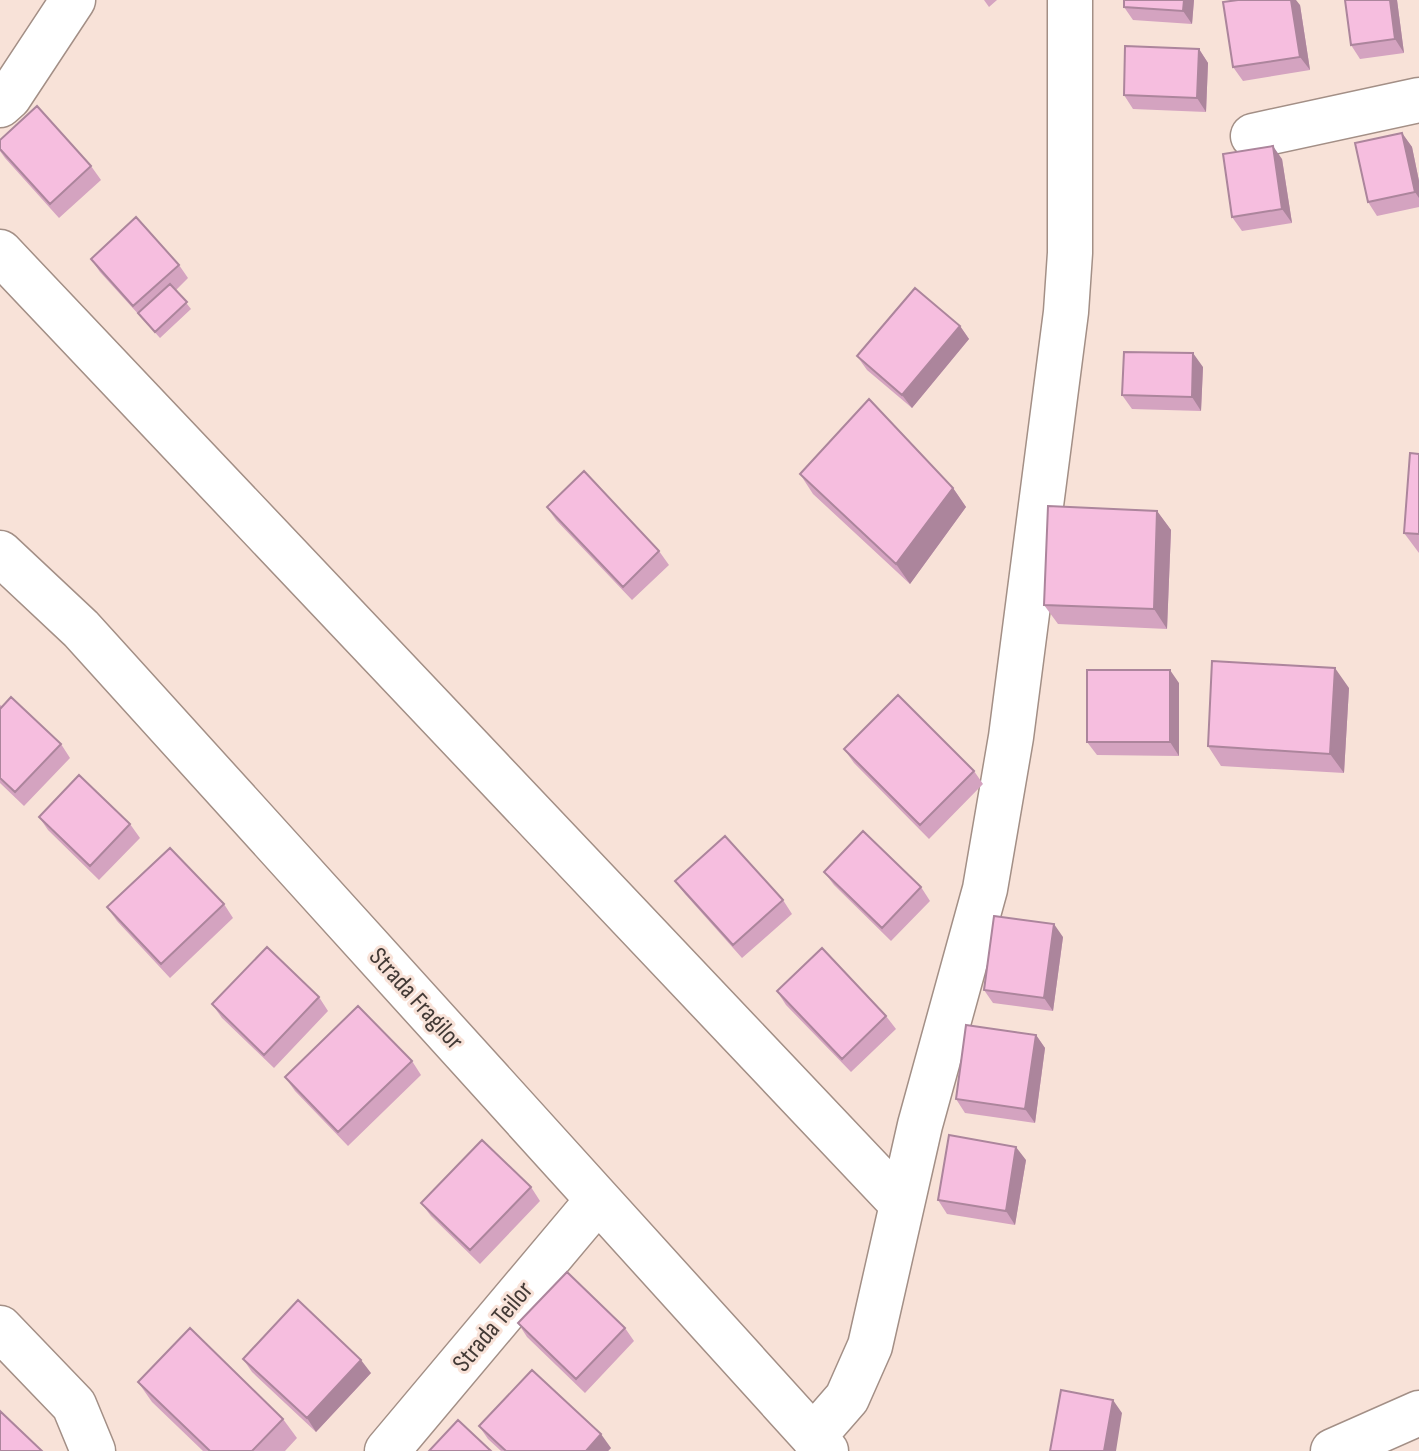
<svg xmlns="http://www.w3.org/2000/svg" width="1419" height="1451" viewBox="0 0 1419 1451" font-family="'Sofia Sans Condensed',sans-serif">
<rect width="100%" height="100%" fill="#f8e2d8"/>
<g fill="none" stroke-linecap="round" stroke-linejoin="round">
<defs>
<path id="minor" d="M0,105l9,-8 64,-97
M1253,136l166,-36
M0,252l902,952
M0,553l81,76 745,822
M0,1328l74,77 19,46
M813,1437l34,-39 23,-52 50,-221 65,-236 26,-152 55,-425 4,-59v-253
M387,1451l210,-250
M1333,1451l86,-38"/>
</defs>
<use href="#minor" stroke="#a38f86" stroke-width="47"/>
<use href="#minor" stroke="#fff" stroke-width="44"/>
</g>
<path fill="#d4a3c0" d="M984,0h13l-8,7z
M1194,0l-2,24 -59,-4 -9,-13z
M1345,0h52l7,53 -44,6 -9,-14z
M1300,5l10,65 -67,11 -10,-14z
M1199,49l9,14 -2,49 -73,-3 -9,-14z
M1402,133l10,14 7,34v26l-42,9 -9,-14z
M0,140l91,26 10,14 -42,38 -54,-60 -5,-7z
M1282,159l10,64 -50,8 -10,-14z
M91,259l88,6 9,13 -12,12 15,19 -31,29 -60,-66z
M960,326l9,13 -57,69 -45,-38 -10,-14z
M1203,367l-2,44 -69,-2 -10,-14z
M1419,454v99l-15,-20z
M800,474l153,14 13,19 -56,77 -97,-90z
M547,507l112,44 10,14 -37,35 -76,-80z
M1157,511l14,19 -4,99 -109,-5 -14,-19z
M1179,683v73l-82,-1 -10,-13z
M1349,688l-5,85 -123,-7 -13,-20z
M0,705l61,39 9,14 -46,48 -24,-23z
M844,749l130,22 9,13 -54,55 -75,-76z
M39,817l91,7 10,14 -41,42 -51,-50z
M824,872l97,15 9,14 -39,40 -57,-56z
M675,881l108,19 9,14 -50,44 -57,-64z
M224,904l9,14 -63,60 -53,-57 -10,-14z
M1063,937l-10,74 -60,-8 -9,-13z
M777,991l109,25 10,13 -45,43 -65,-67z
M319,997l9,14 -54,57 -52,-50 -10,-14z
M1036,1035l9,13 -10,75 -70,-10 -9,-14z
M412,1061l9,14 -73,71 -53,-55 -10,-14z
M1026,1160l-11,65 -68,-11 -9,-14z
M531,1187l9,14 -60,63 -49,-48 -10,-13z
M518,1323l107,5 9,13 -49,52 -58,-56z
M243,1359l128,14 -55,59 -64,-60z
M138,1382l145,37 14,19 -12,13h-82l-51,-49z
M479,1426l132,22 -3,3h-107l-13,-12z"/>
<path fill="#ac859c" d="M1184,0h10l-2,24 -9,-13z
M1291,0h5l4,5 10,65 -10,-13z
M1390,0h7l7,53 -9,-14z
M1199,49l9,14 -2,49 -9,-14z
M1402,133l10,14 7,34v17l-4,-6z
M1273,146l9,13 10,64 -10,-14z
M960,326l9,13 -57,69 -10,-13z
M1193,353l10,14 -2,44 -9,-14z
M953,488l13,19 -56,77 -14,-20z
M1157,511l14,19 -4,99 -13,-20z
M1335,668l14,20 -5,85 -14,-19z
M1170,670l9,13v73l-9,-14z
M1054,924l9,13 -10,74 -9,-13z
M1036,1035l9,13 -10,75 -10,-14z
M1016,1147l10,13 -11,65 -9,-14z
M361,1360l10,13 -55,59 -9,-14z
M1113,1400l9,13 -6,38h-12z
M601,1434l10,14 -3,3h-22z"/>
<path fill="#f6bedf" stroke="#ac859c" stroke-width="2" d="M1124,0h60l-1,11 -59,-4z
M1238,0h53l9,57 -67,10 -10,-65z
M1345,0h45l5,39 -44,6z
M1125,46l74,3 -2,49 -73,-3z
M37,106l54,60 -41,38 -50,-55v-9z
M1402,133l13,59 -47,10 -13,-59z
M1273,146l9,63 -50,8 -9,-63z
M136,217l43,48 -46,41 -42,-47z
M170,284l17,18 -32,30 -17,-19z
M915,288l45,38 -58,69 -45,-39z
M1124,352l69,1 -1,44 -70,-2z
M869,399l84,89 -57,76 -96,-90z
M1410,453l9,1v80l-15,-1z
M584,471l75,80 -36,36 -76,-80z
M1048,506l109,5 -3,98 -110,-4z
M1212,661l123,7 -5,86 -122,-8z
M1087,670h83v72h-83z
M898,695l76,76 -54,54 -76,-76z
M11,697l50,47 -46,48 -15,-14v-69z
M79,775l51,49 -40,42 -51,-49z
M863,831l58,56 -39,41 -58,-56z
M725,836l58,64 -50,45 -58,-64z
M170,848l54,56 -63,60 -54,-57z
M994,916l60,8 -10,74 -60,-8z
M267,947l52,50 -55,58 -52,-51z
M822,948l64,68 -44,43 -65,-68z
M358,1006l54,55 -74,71 -53,-55z
M966,1025l70,10 -11,74 -69,-10z
M949,1135l67,12 -10,64 -68,-11z
M482,1140l49,47 -61,63 -49,-47z
M567,1272l58,56 -49,51 -58,-56z
M298,1300l63,60 -54,58 -64,-59z
M190,1328l93,91 -31,32h-42l-72,-69z
M532,1370l69,64 -15,17h-80l-27,-25z
M1061,1390l52,10 -9,51h-54z
M0,1411l42,40h-42z
M458,1420l33,31h-62z"/>
<g text-anchor="middle" stroke-width="6" stroke-linejoin="round" paint-order="stroke">
<g font-size="26" fill="#433a36" stroke="#f8e2d8">
<text transform="translate(417 998) rotate(48)" y="9">Strada Fragilor</text>
<text transform="translate(492 1326) rotate(-50)" y="9">Strada Teilor</text>
</g>
</g>
</svg>
